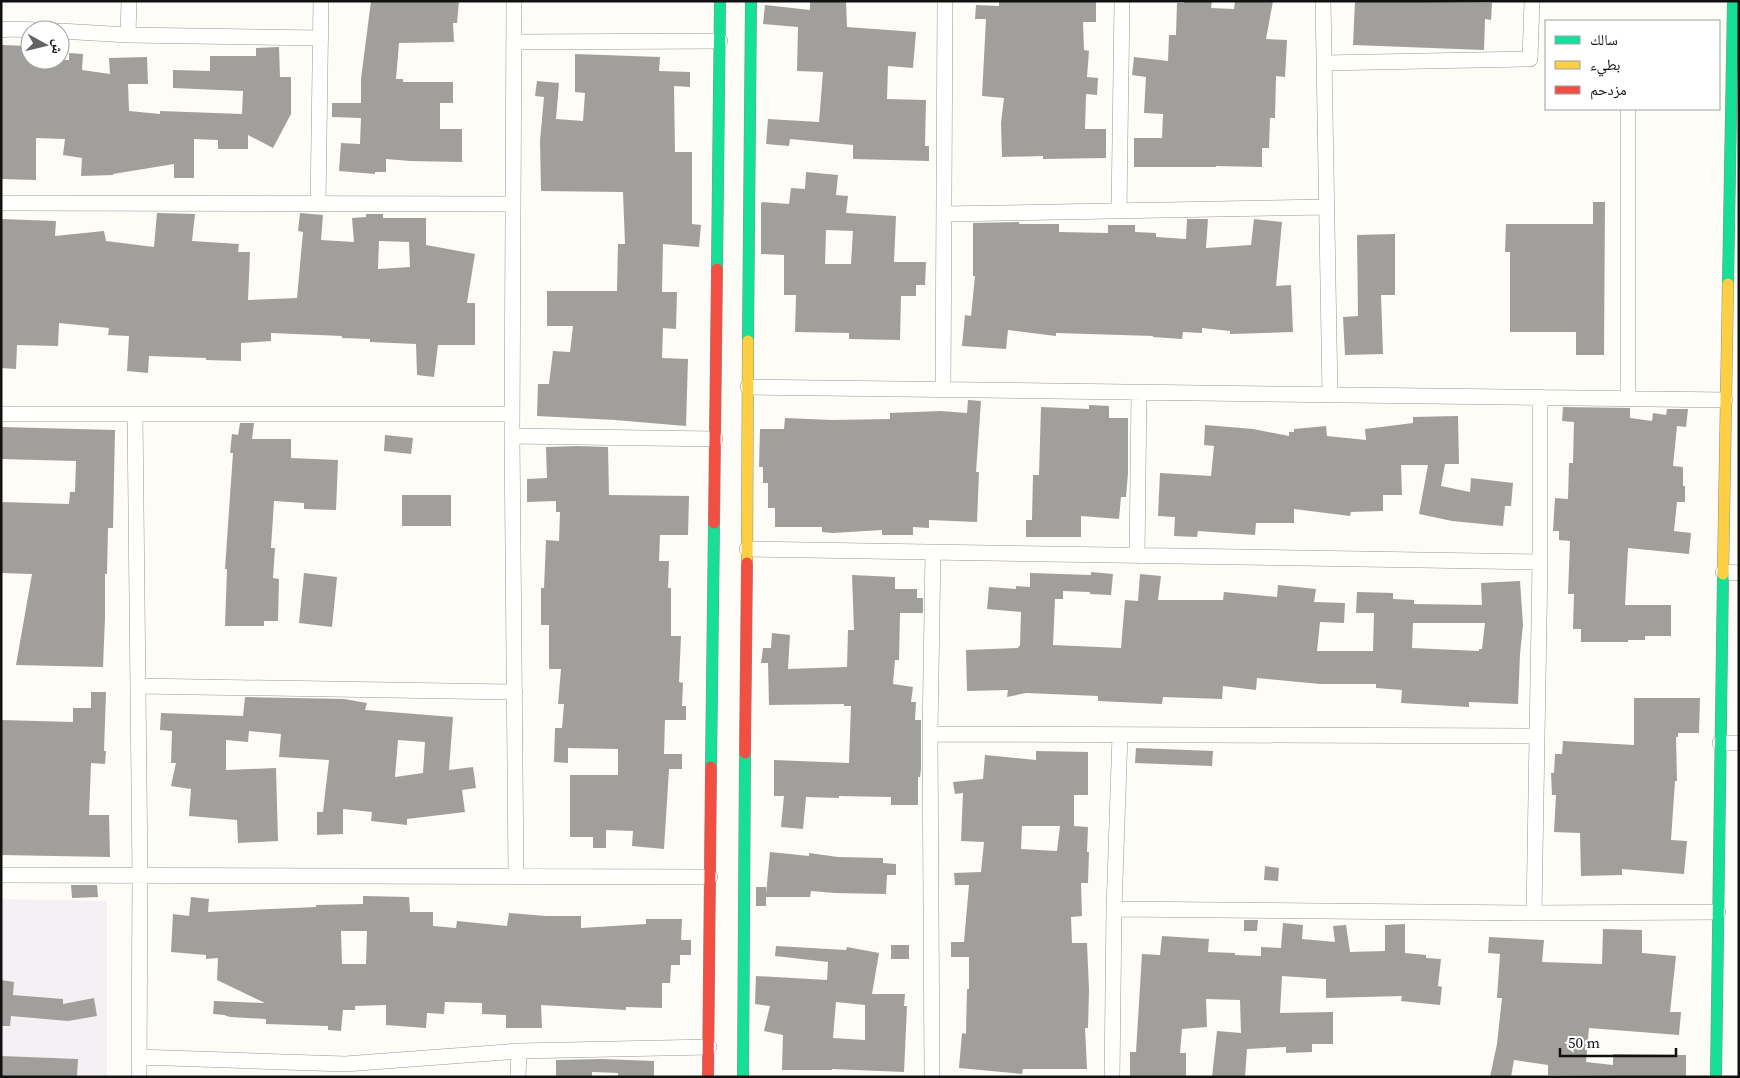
<svg xmlns="http://www.w3.org/2000/svg" width="1740" height="1078" viewBox="0 0 1740 1078" font-family="'Source Serif 4','Noto Naskh Arabic',serif">
<rect width="100%" height="100%" fill="#fdfcf7"/>
<path fill="#f5f0f3" d="M1,899l106,2v176h-106z"/>
<path fill="#a19f9c" fill-rule="evenodd" d="M371,1h88l-2,22h-4l1,19 -55,1 -3,36h7v3h50v21h-13v26h22v33l-52,-1 -24,-2v13h-11v2l-36,-3 2,-28 19,1 1,-26 -29,-1v-14h29v-24z
M810,1h36l1,26 69,5 -3,36 -25,-2 -1,33 39,1 -1,46h4v15l-76,-2v-14l-63,-6 -1,7 -23,-2 2,-25 51,3 4,-50 -26,-1 1,-44 -35,-3 2,-19 45,5z
M999,1h97v21h-13l1,28 5,1 -2,26 11,1 -1,17 -11,-1 -1,35h21v29l-63,1v-3l-41,1 -1,-34 3,-25 -22,-2 4,-77h-11l1,-14 23,1z
M1184,1h28l-1,7 23,1 1,-8h38l-7,38 21,1 -2,37 -9,-1 -1,42h-5l-1,30h-7v19l-46,-1v1h-82v-29h28l1,-24 -19,-1 2,-36 -14,-2 2,-18 34,4 1,-26h7l1,-32h7z
M1355,1l137,2 -1,17 -6,-1 -1,31 -131,-5z
M1,45l29,1v14h39v-7l14,1 -1,16 28,4 -1,-16 38,-1 1,27h-20l1,27 31,3v-3l82,3 1,-23 -70,-3v-18l37,1v-15h46v-8l23,-1 1,30h11v37l-18,34 -25,-13v14h-30v-9l-24,-1v39h-20v-14l-61,10v1l-32,1 1,-18 -19,-3 2,-16 -29,-1v42l-35,-1z
M575,54l85,3 -1,14 31,1v15l-16,-1 1,66h17v72l9,1 -2,22 -36,-3 -1,48h15l-1,37 -13,-1 -1,30 26,1 -2,67 -71,-6 -78,-4 1,-32h11l4,-33 17,1 3,-26h-26v-35h70l1,-47h7l-2,-52 -82,-1 -1,-50 4,-44 -9,-1 2,-15 22,2 -3,36 27,2 2,-28 -10,-1z
M806,172l32,3 -2,20 12,1 -2,17 50,3 -2,46h32l-1,23h-9v11h-15l-1,44 -51,-1v-6l-54,-1 1,-37h-12v-40l-23,-1v-50l1,-2 27,2 2,-16 14,1zM826,230l27,1 -2,33h-26z
M1593,202h12l-1,153h-28v-23h-66v-80h-5l1,-28h87z
M157,213l38,1 -3,27 47,3 -1,8h12l-2,48 49,-2 6,-66 -5,-1 2,-18 23,2 -2,25 33,2 -2,-24 14,-1v-3h17v4h43v27l49,9 -8,49h8v42h-37l-4,32 -17,-2 -1,-31 -46,-2v-3l-28,-1v-2l-71,-3v8l-30,2v18l-35,-1v-2l-57,-2 -1,17 -21,-2 2,-35 -21,-1 1,-7 -50,-5 -1,23 -41,-1 -1,24 -15,-1v-149l55,2 -1,15 49,-5 2,10 48,6zM379,241l30,1 1,25 -32,2z
M1187,219h21l-2,29 45,-3 3,-26 28,3 -6,64 15,-1 2,47 -63,2v-3l-28,-3v5l-19,-1 -1,7 -29,-2v-1l-97,-3v3l-48,-6 -2,19 -44,-3 3,-31 6,1 4,-40h-2v-53l46,-1v2h40v8l49,1v-8h27v7l21,1v4l30,2z
M1395,234v61h-14l2,59 -38,1 -2,-38 15,-1 -1,-81z
M968,400l13,1 -5,71h3l-2,50 -48,-2v8l-16,-1v8h-31v-5l-49,3 -11,-1v-5h-47v-19h-7v-25h-5v-16h-4l1,-38h24l1,-11 47,2 58,-1v-6l51,-2 26,2z
M1089,405l20,1v12h19v55l-2,24h-5l-2,22 -38,-3v21h-55v-17h6l1,-45h6l2,-68 48,2z
M1563,407l67,1v10l22,3 1,-8 13,2 1,-6h21l-2,18 -9,-1 -4,40 10,1v19h2v16h-8l-3,29 17,2 -2,21 -61,-6 -3,57h46v31h-26v4h-17v2h-47v-13h-8l1,-35h-6l2,-53 -11,-1v-9h-6l2,-33 13,1 1,-36h4l1,-41 -12,-1z
M1458,416l1,48h-14l-4,22 29,6 1,-14 42,5 -2,23h-6l-2,20 -51,-5 -33,-7 9,-49h-27l1,30h-19v16l-32,1 -1,4 -56,-7v14h-38l-1,12 -57,-4 -1,6 -23,-1 1,-19 -17,-1 2,-43 51,3 3,-30 -10,-1 1,-20 48,4 36,7v-4h5v-3l32,-3 1,10 39,4 -1,-11 48,-6v-6z
M240,423h14l-2,16h39v19l47,2 -2,50 -32,-1v-6l-30,-2 -3,47h4l-2,30 6,1 -1,42h-14v5h-39l2,-57h-2l8,-116h-3l2,-19 6,1z
M1,427l114,3 -2,98h-5l-1,46h-2v44l-2,49 -87,-2 16,-91 -31,-1v-71l68,2 1,-12h5l1,-31 -75,-2z
M385,435l28,3 -2,16 -27,-3z
M577,446l31,1 1,48 80,1 -1,39h-28l-1,26h10l-1,27h3v48h10l-2,46 4,1 -1,23h4v14h-21l-1,34h18v15h-13l-5,80 -32,-3 1,-15 -27,-1v18h-13v-11h-23v-62h48v-26l-50,-1v15l-14,-1 1,-34h7l2,-24h-6l3,-35h-12v-44h-8v-37h3l2,-48 13,1 1,-29h-4v-11l-29,1v-23l20,-1 -1,-31z
M402,495h49v31h-49z
M1091,572l22,2 -2,21 -21,-1v-2l-27,-1v8h-8l-2,46 68,3 4,-48 13,1 2,-27 21,2 -3,24h65l1,-8 53,5 1,-12 38,4 -2,13 31,1 -1,20 -24,-1 -3,29h56l1,-38h-18l1,-21 36,1v6l21,1v4l68,1 -1,-22 39,-2 3,44 -3,29 -2,50 -49,-2v5l-68,-4 1,-13 -26,-2v-4h-56l-63,-6 -1,12 -33,-4 -1,13 -59,-2 -1,7 -64,-3v-5l-72,-3 -19,4 1,-7 -41,1 -1,-41 52,-2 1,-2h1l1,-34 -34,-3 2,-22 27,2v-3l14,1v-14l61,2zM1413,623h72l-3,26h-3v2l-67,-3z
M304,573l33,4 -5,50 -33,-4z
M852,575l43,2v12h22v9h6v15h-23l-1,47h-4l-2,24 20,3 -2,15h5l-1,18h6v49l-1,8h-2v28h-27v-8l-52,-1v2l-33,-1 -3,32 -22,-2 3,-31h-10v-36l75,3 2,-57h-7v-2l-75,1 -1,-42h-7l2,-15h8l1,-15 18,2 -2,34 59,-2 1,-37h6z
M91,692h15l-2,59h2l-1,13 -14,-1 -2,52h20l1,42 -109,-2v-135l72,2v-14h18z
M245,697l99,2 23,4 -2,7 88,7 -4,53 24,-3 3,21 -14,2 3,22 -58,7v6l-36,-4 1,-9 -29,-3v25l-26,1v-23h6l6,-52 -50,-3 2,-23 -32,-3 -1,11 -22,-2v30l50,-2 2,73 -40,2 -1,-23 -48,-4 2,-27 -20,-3 5,-23h-5l1,-32 -12,-1 1,-17 82,3zM398,740l27,2 -2,31 -28,4z
M1634,698h66l-1,35h-21v4h-2l1,44h-2l-4,59 16,1 -3,33 -62,-5v6l-41,1 -1,-43 -26,-1 2,-37h-4l-1,-22h3l1,-19h7l1,-13 71,4z
M1136,748l77,3 -1,15 -77,-3z
M1036,751l52,1v43h-14v31l14,1 -1,25h2l-1,31h-7l1,33 -11,1 1,26h15l2,47 -1,38h-3l2,41h-64l-1,5 -63,-6 3,-35 4,1 1,-45h2v-32h-18v-15h13l5,-57h-14l-1,-12 27,-1 3,-30 -23,-1 2,-48 -8,1 -2,-12 30,-3 2,-24 51,5zM1022,826h38l-3,25 -36,-2z
M770,852l39,4v-3l29,4 45,1v5l13,1v11h-9l-1,19 -51,-1 -24,-2 -1,6h-44v9h-10v-19h10v7z
M1265,866l14,2 -1,13 -14,-1z
M71,885h26l1,12 -26,1z
M363,896l46,1 1,15h23v14l23,2 1,-7 50,5 2,-13 37,3h35v12l65,-4v-5h36l-1,21h10v15h-11v10h-9l-1,18h-8v25l-36,-1v3l-85,-5 1,23h-36v-13l-24,-1v-11l-37,-1 -1,12 -17,-1 -1,15 -40,-3v-20l-31,1v4h-12l-2,21 -13,-1v-4l-62,-2v-5l-36,-2 -6,-2 -11,-1 1,-13 51,2 -48,-23 1,-22 -12,1v-4l-35,-3 2,-38 16,2 2,-19 18,2 -1,13 108,-5v-2l47,-1zM341,931h26l-1,33h-24z
M1244,920h14l-1,11h-13z
M1283,923l20,2 -1,14 33,3 -2,-16 13,-1 4,27 35,-1v-26l20,-1v29l21,2v3l15,1 -3,27 4,1 -2,18 -39,-4 1,-5 -76,2v-19l-44,-3 -2,37 53,-1v32h-21v8l-26,1v-6l-39,2 -2,28h-33l5,-46 24,2 -1,-33 -34,-1 1,28 -25,2 -2,24h6v24h-56v-25h6l6,-98 18,1 2,-19 47,3 -1,13 27,1v2l26,1v-9l20,1z
M1603,929l39,1v23l34,3 -6,56h11l-2,23 -90,-7 -3,34 27,3v-11l73,1v22l-138,-2v-10l-34,-5 -3,17h-21l7,-33 5,-46h-5l3,-44 -12,-1 1,-16 55,3 -2,22 60,2z
M891,945h18v14h-18z
M776,946l70,4 1,-3 32,6 -7,41h33l-1,12h3l-3,66 -72,-3v1h-50l1,-35 -19,-4 6,-25 -15,-2 1,-28 71,4 1,-18 -53,-6zM836,1002l29,3v35l-32,-2z
M1,980l13,2 -1,13 50,4v5l31,-6 3,18 -29,5 -57,-5 -1,10h-9z
M1,1056l77,3 -1,18h-76z
M602,1059l52,2v16h-36v-4l-26,-1v5h-36v-17z"/>
<g fill="none" stroke-linecap="round" stroke-linejoin="round">
<defs>
<path id="street" d="M514,1l-2,435 4,440
M1323,1l7,394
M1,30l8,-1 28,1
M60,31l68,4 193,3
M128,35l1,-34
M514,42l206,-1
M1324,63l206,-4 2,-58
M1,203l512,1
M318,204l3,-203
M1119,210l3,-209
M944,214l383,-7
M748,387l977,13
M943,390l2,-389
M1628,399v-290
M1,414h511
M135,414l5,461 -1,202
M512,436l203,3
M747,549l793,13
M1137,556l2,-164
M1723,572l16,1
M138,686l377,6
M930,734l607,2
M1720,743h19
M1,875l709,2
M1114,909l420,4 184,-1
M1534,913l6,-351v-165
M139,1057l206,7 174,-13 190,-4
M518,1077l1,-26
M932,1077l-2,-343 3,-182
M1112,1077l2,-168 6,-174"/>
<path id="fast" d="M717,269l3,-268
M1728,284l5,-283
M748,341l3,-340
M711,767l3,-244
M743,1077l2,-324
M1716,1077l7,-503"/>
<path id="slow" d="M747,563l1,-222
M1723,574l5,-290"/>
<path id="jam" d="M714,523l3,-254
M745,753l2,-190
M708,1077l3,-310"/>
</defs>
<use href="#street" stroke="#979795" stroke-width="16"/>
<use href="#fast" stroke="#8e8d8b" stroke-width="12"/>
<use href="#slow" stroke="#8e8d8b" stroke-width="12"/>
<use href="#jam" stroke="#8e8d8b" stroke-width="12"/>
<use href="#street" stroke="#fffffe" stroke-width="15"/>
<use href="#fast" stroke="#16e098" stroke-width="11"/>
<use href="#slow" stroke="#ffcf43" stroke-width="11"/>
<use href="#jam" stroke="#f24e42" stroke-width="11"/>
</g>
<rect width="1740" height="1078" fill="none" stroke="#111111" stroke-width="5"/>
<rect x="1545" y="20" width="175" height="90" fill="#ffffff" stroke="#a0a0a0"/>
<rect x="1555" y="36" width="25" height="8" fill="#16e098" stroke="#a0a0a0"/>
<text x="1590" y="45" font-size="15" fill="#111111">سالك</text>
<rect x="1555" y="61" width="25" height="8" fill="#ffcf43" stroke="#a0a0a0"/>
<text x="1590" y="70" font-size="15" fill="#111111">بطيء</text>
<rect x="1555" y="86" width="25" height="8" fill="#f24e42" stroke="#a0a0a0"/>
<text x="1590" y="95" font-size="15" fill="#111111">مزدحم</text>
<g transform="translate(45 45) rotate(98)"><circle r="24" fill="#ffffff" stroke="#a0a0a0"/>
<path d="M0-4L9 19L0 12L-9 19Z" fill="#646362"/>
<text y="-8" font-size="14" font-weight="bold" text-anchor="middle" fill="#111111">ش</text>
</g>
<path d="M1560 1048v8h116v-8" fill="none" stroke="#111111" stroke-width="2.5"/>
<text x="1568" y="1048" font-size="15" fill="#111111" stroke="#ffffff" stroke-width="4" paint-order="stroke">50 m</text>
</svg>
